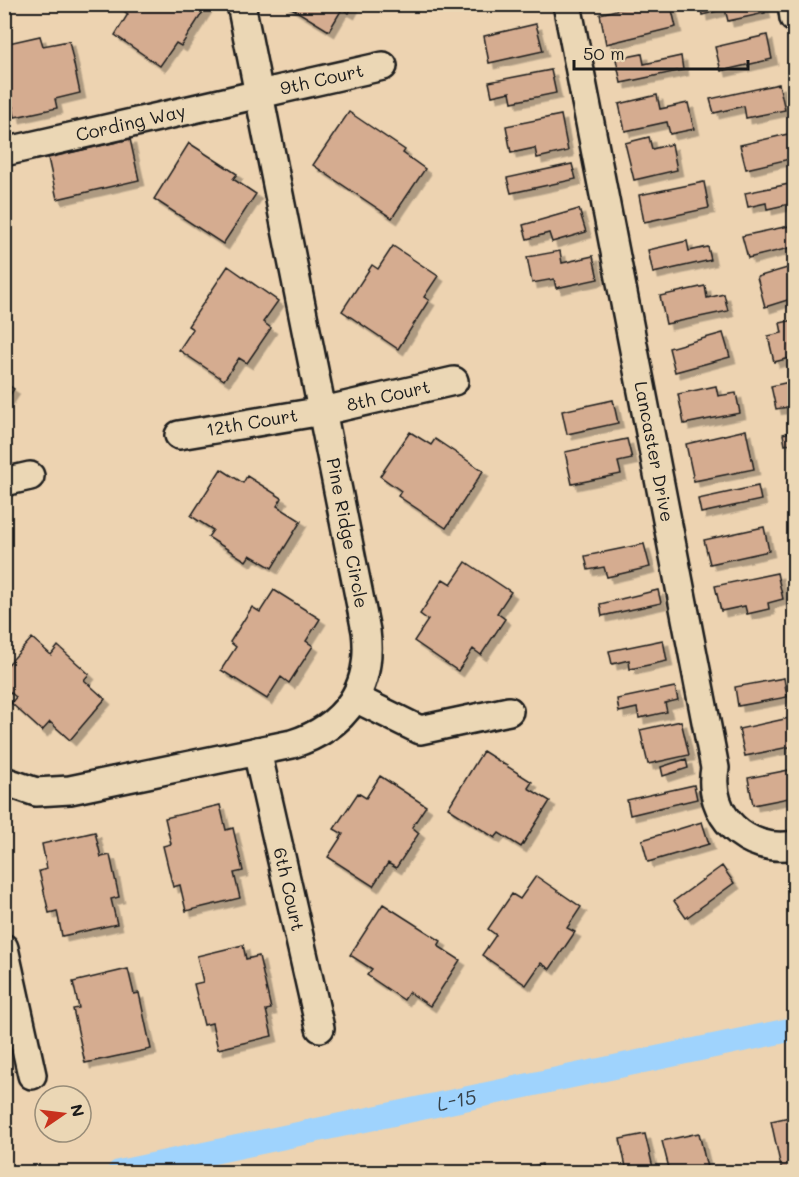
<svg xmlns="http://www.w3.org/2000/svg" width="799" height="1177" viewBox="0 0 799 1177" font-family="Mali,sans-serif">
<defs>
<filter id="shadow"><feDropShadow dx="5.5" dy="5.5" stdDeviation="0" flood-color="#0004"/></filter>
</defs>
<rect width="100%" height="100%" fill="#edd3b1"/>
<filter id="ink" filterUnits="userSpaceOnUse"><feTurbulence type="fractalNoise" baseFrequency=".0167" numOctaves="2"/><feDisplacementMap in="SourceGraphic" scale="12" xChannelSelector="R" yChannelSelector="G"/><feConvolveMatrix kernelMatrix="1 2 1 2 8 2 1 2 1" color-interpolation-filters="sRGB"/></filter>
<g filter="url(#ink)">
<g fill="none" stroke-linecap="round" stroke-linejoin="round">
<path stroke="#9fd3fd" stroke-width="24" id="s1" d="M119,1172l675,-143"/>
</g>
<path fill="#d5ac90" stroke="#1c1c1c" stroke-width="1.5" filter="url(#shadow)" d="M124,4h84l-27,42 -5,-3 -16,23 -45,-31 13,-21 -7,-5z
M285,4h69l-5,9 -7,-4 -13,22z
M640,4h11l1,6 19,-4 5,21 -70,17 -6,-30z
M700,4h63l2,9 -37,8 -3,-12 -23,6z
M536,24l7,27 -54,12 -5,-27z
M767,35l5,24 -51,12 -6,-24z
M40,36l3,10 26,-5 11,52 -25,6 2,9 -42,9 -2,-10 -9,2v-65z
M642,54l2,10 37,-8 2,14 -62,13 -5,-24z
M551,70l5,23 -44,9 -2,-10 -18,4 -3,-14z
M779,84l6,26 -39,8 -2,-12 -30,7 -4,-14z
M657,95l3,14 28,-6 6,26 -24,5 -3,-12 -42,9 -6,-27z
M349,112l56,38 -2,3 22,16 -33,49 -79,-53z
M561,115l7,36 -31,7 -2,-10 -24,5 -5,-27z
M788,134l6,24 -48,11 -6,-24z
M649,137l3,12 20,-5 5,26 -43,10 -9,-37z
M130,139l9,41 -82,19 -9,-41z
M189,143l48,31 -4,5 23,15 -33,50 -69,-45z
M572,164l4,15 -65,14 -4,-15z
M704,182l5,26 -65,14 -5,-27z
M794,183v20l-27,6 -1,-6 -18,4 -3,-14z
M579,209l7,23 -34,10 -3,-9 -22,6 -4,-14z
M794,225v22l-46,11 -6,-22z
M687,241l2,10 19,-4 3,13 -58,13 -5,-23z
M393,246l45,30 -14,21 5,3 -31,49 -56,-38 30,-46 6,4z
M560,251l2,12 31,-7 5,23 -42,9 -2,-9 -22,4 -5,-26z
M228,266l50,35 -15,21 8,6 -24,35 -8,-5 -15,22 -45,-30 14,-21 -5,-3z
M794,266v32l-29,9 -8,-30z
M705,286l2,12 17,-4 4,17 -62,13 -6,-28z
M794,320v37l-20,5 -6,-26 14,-3 -2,-10z
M723,333l7,24 -55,15 -6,-24z
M794,381v25l-18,3 -5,-23z
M4,382l10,7 -10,15z
M716,386l2,10 18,-3 4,20 -56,11 -6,-30z
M613,400l5,23 -51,11 -5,-23z
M746,430l8,39 -60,12 -8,-37z
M794,431v12l-9,2 -2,-11z
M410,432l21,13 4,-6 48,32 -37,57 -48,-32 3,-5 -21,-15z
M627,439l5,20 -14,3 3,12 -49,10 -7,-32z
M221,469l22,14 4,-7 35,22 -5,8 24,15 -29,47 -22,-13 -4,6 -38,-24 5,-7 -22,-14z
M758,486l3,14 -60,13 -3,-14z
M764,527l5,24 -59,13 -6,-24z
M644,544l6,23 -43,10 -3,-10 -16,3 -3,-14z
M466,562l45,30 -14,21 8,6 -24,36 -8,-6 -15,22 -44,-30 14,-21 -8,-6 23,-35 8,5z
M777,573l6,26 -15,4 1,6 -22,5 -2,-8 -24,5 -6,-25z
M274,590l46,29 -14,22 7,5 -24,37 -8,-6 -14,22 -46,-29 15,-23 -6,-5 22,-35 8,5z
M658,590l3,13 -59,13 -2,-12z
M32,638l19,17 7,-9 31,28 -5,6 21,19 -35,41 -20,-18 -8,9 -31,-28 5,-6 -12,-10v-18z
M663,640l4,21 -37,8 -1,-9 -17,4 -3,-13z
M784,678l3,19 -49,9 -3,-19z
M675,687l3,13 -13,3 2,9 -28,6 -2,-10 -18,4 -2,-13z
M794,717v29l-49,10 -6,-27z
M681,721l8,34 -41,9 -8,-34z
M483,751l49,31 -4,6 22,13 -29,46 -22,-14 -4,5 -47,-30z
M686,759l2,9 -25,8 -2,-9z
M794,769v28l-41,8 -5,-27z
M380,776l46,30 -14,21 7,6 -23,35 -8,-5 -15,23 -45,-29 15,-23 -9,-5 24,-36 8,5z
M694,785l3,14 -67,16 -3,-15z
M220,805l6,25 7,-2 10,43 -9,2 6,25 -54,13 -6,-26 -7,2 -10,-41 8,-2 -6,-26z
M702,822l7,22 -61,18 -6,-22z
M95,832l6,25 9,-2 9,42 -8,2 6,25 -55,12 -5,-25 -8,2 -10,-42 8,-2 -5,-25z
M722,866l12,17 -48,35 -12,-17z
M536,876l45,31 -14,21 8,4 -25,37 -9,-6 -15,22 -44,-30 14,-20 -8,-6 24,-35 8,5z
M383,904l58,37 -3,5 22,14 -30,46 -21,-14 -5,8 -37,-25 5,-6 -22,-14z
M243,945l3,14 13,-3 12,53 -5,1 6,26 -54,13 -6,-26 -8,2 -10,-41 9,-2 -6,-26z
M128,969l6,25 5,-1 12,56 -66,14 -12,-54 6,-1 -6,-26z
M794,1116v56h-12l-11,-51z
M699,1133l9,39h-38l-8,-31z
M645,1134l9,38h-54l26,-5 -6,-28z
M542,1164l1,8h-35z"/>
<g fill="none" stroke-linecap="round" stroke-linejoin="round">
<defs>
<g id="street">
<path id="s2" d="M567,4l148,764c-9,47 32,86 79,77"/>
<path d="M792,4l2,14"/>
<path id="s3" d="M4,152l379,-86"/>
<path id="s4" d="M179,435l144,-24 131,-30"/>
<path d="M4,482l26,-6"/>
<path d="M355,698l65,32 89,-19"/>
<path id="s5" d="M257,751l63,277"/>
<path d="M4,781l32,11 34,-2 222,-46c54,-17 81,-57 74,-113l-125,-627"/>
<path d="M4,948l28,127"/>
</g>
</defs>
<use href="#street" stroke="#1c1c1c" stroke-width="32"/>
<use href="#street" stroke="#ebd7b5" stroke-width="27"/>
</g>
</g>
<g text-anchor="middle" stroke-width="6" stroke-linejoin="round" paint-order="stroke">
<g font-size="18" fill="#1c1c1c" stroke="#ebd7b5">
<text dy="6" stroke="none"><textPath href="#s3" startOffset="326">9th Court</textPath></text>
<text dy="6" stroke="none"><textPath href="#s3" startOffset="130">Cording Way</textPath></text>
<text dy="6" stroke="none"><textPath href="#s4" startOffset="213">8th Court</textPath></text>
<text dy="6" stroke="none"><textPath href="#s4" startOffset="74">12th Court</textPath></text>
<text dy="6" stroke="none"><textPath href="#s2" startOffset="456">Lancaster Drive</textPath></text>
<text transform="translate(347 533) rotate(79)" y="6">Pine Ridge Circle</text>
<text dy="6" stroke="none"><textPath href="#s5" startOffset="142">6th Court</textPath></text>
</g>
<g font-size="20" font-style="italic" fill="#364149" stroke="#ebd7b5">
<text dy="7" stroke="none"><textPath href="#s1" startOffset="345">L-15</textPath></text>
</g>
</g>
<rect width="799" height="1177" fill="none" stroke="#ebd7b5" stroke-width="24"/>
<rect x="12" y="12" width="775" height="1153" fill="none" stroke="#1c1c1c" stroke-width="2" filter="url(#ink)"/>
<g transform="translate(63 1114) rotate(76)"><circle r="28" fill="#ebd7b5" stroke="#988c78" stroke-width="1.5"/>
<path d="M0-4.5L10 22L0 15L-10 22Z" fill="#c8321e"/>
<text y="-9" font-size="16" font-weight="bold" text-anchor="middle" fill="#1c1c1c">N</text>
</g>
<path d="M574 60v9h174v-9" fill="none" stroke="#1c1c1c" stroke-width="3"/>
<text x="583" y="60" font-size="18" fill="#1c1c1c" stroke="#ebd7b5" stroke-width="4.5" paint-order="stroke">50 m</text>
</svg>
